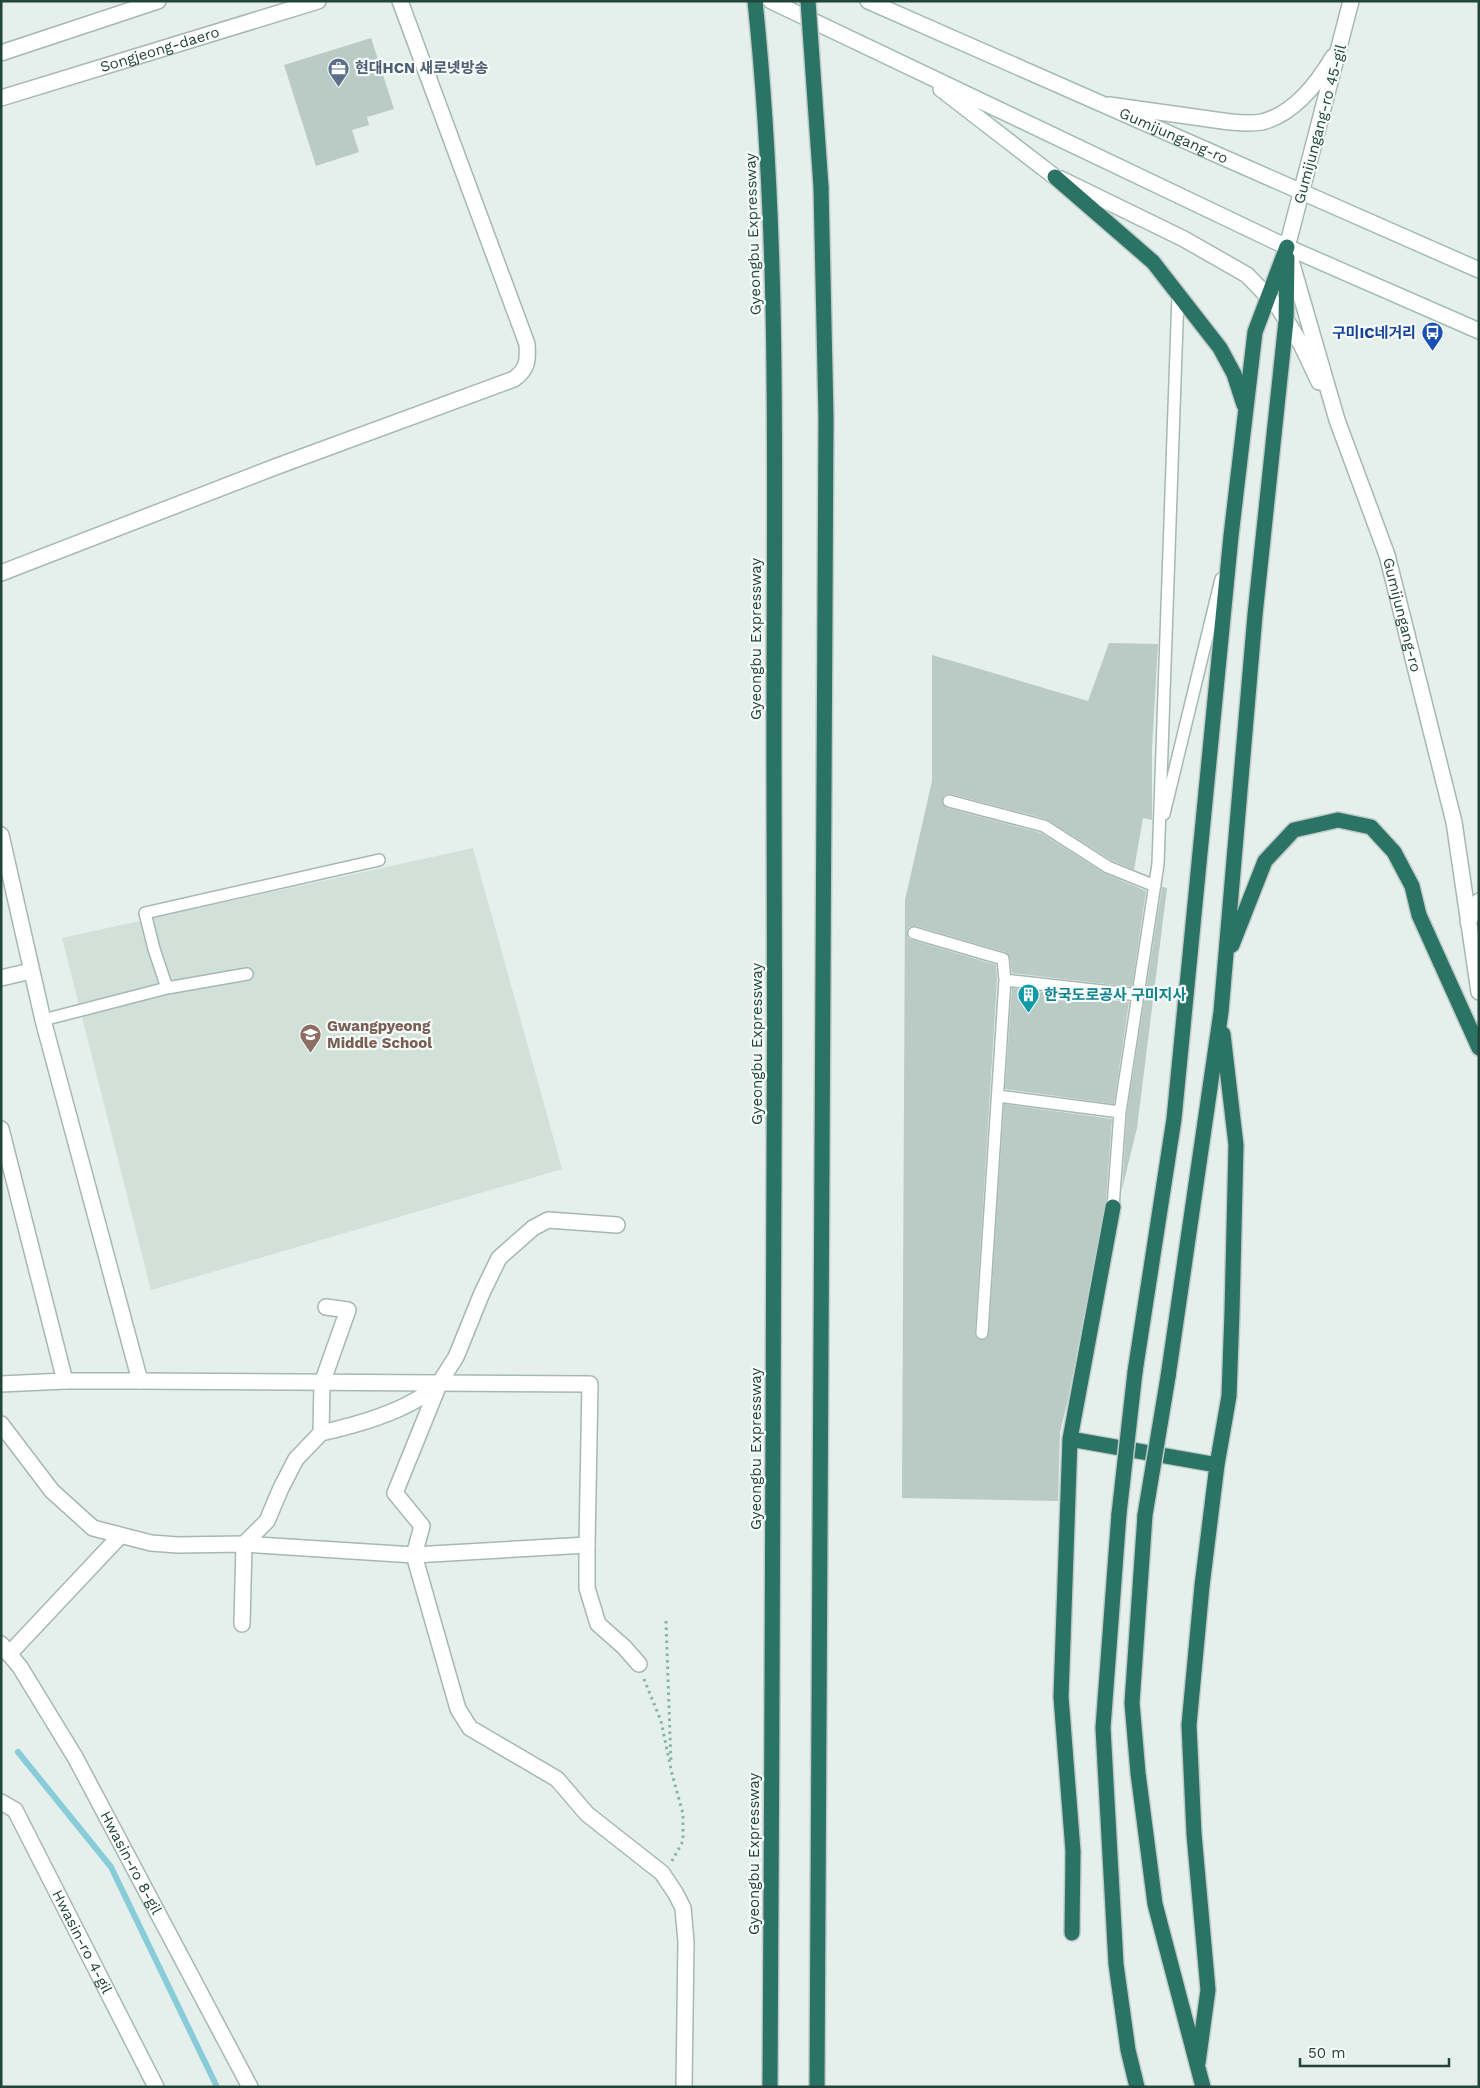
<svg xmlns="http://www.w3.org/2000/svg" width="1480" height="2088" viewBox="0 0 1480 2088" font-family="'Work Sans','Noto Sans KR',sans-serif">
<rect width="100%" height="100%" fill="#e5efeb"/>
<path fill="#d2e0da" d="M473,848l89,321 -411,121 -89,-352z"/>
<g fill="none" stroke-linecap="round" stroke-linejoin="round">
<path stroke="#88ccd9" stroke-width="6" d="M18,1752l93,115 106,220"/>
</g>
<path fill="#b9cbc4" d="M371,38l23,71 -27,8 2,8 -17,5 7,22 -43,14 -32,-101z
M1109,643l49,1 -6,104v72l-9,-2 -9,52 -23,-10 -65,-41 -95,-25 -7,1 -2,7 5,6 94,25 63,40 42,18 -14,96 -120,-14 -2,-15 -5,-6 -89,-26 -7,1 -2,4 1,7 4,2 84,25 1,15 -22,353 3,6h8l3,-6 15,-229 108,15 -6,82 -38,198 -8,33 -2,69 -156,-3 3,-598 27,-119v-126l156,46z
M1162,887l5,1 -30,240 -15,61 5,-76z
M1012,988l117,14 -15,102 -109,-15z"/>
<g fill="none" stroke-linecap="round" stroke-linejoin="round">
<defs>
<path id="service" d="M949,801l95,25 64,41 47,19
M1164,814l57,-235
M914,933l89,26 2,21 133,15
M167,988l-13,-39 -9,-36 234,-53
M43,1020l124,-32 80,-14
M998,1096l122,16
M1113,1207l7,-95 38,-248 20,-569
M982,1333l23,-353"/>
<g id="minor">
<path d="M1,573l274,-106 239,-88c14,-10 14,-19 13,-35l-127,-343"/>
<path d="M1,835l42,185 97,361h-75l-64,3"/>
<path d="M1468,922l11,-21"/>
<path d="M1,978l30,-7"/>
<path d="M1,1129l64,252"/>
<path d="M617,1225l-69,-5 -15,8 -34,30 -17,35 -26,64 -16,25 -45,111 27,33 -8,29 44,154 12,19 87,51 30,35 75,59 14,21 7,14 3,34 -2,145"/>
<path d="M140,1381l450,3 -3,161 -173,10 -170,-11"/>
<path d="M1,1424l51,67 41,37 58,15 27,2 66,-1 -2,80"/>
<path d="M321,1433c31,-7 68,-17 95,-33 8,-4 15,-11 22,-16"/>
<path d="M244,1544l23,-23 14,-33 15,-29 25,-26 1,-50 26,-73 -22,-3"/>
<path d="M587,1545v43l11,36 26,23 15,17"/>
<path id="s1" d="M1,1644l19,23 55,90 175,330"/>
<path d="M9,1654l111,-118"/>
<path id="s2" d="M1,1802l14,8 141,277"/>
</g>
<g id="tertiary">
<path id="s3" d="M1351,1l-64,246 50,173 50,135 67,267 25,170"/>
<path d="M1,53l157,-52"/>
<path id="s4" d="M1,98l317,-97"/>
<path d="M1109,105l121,17c11,1 21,2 32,0 32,-8 55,-38 71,-65"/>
<path d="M1061,179l123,60 63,36 31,32 23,37 18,38"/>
</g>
<g id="secondary">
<path d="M771,1l516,246 192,84"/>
<path id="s5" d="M868,1l611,269"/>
<path d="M941,89l114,88"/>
</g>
<path id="motorway" d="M755,1c27,258 18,517 19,775 2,437 -2,874 -4,1311
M1055,177l98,85 67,86 14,26 10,31
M1232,945l33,-84 29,-31 44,-10 33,7 23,25 18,34 7,29 60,133
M1135,1372l39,-253 57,-583 24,-204 32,-85
M1168,1377l53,-365 34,-397 31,-294 1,-63
M1070,1439l147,26
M1119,1514l-16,214 13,236 12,86 9,37
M1145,1515l-13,188 6,70 17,131 48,183
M1072,1933l1,-82 -12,-154 9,-258 43,-232
M1198,2063l10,-73 -14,-156 -5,-109 13,-139 15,-121 12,-69 3,-84 4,-167 -13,-111
M817,2087l9,-1669 -5,-231"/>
</defs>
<use href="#service" stroke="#a6b8b3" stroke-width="14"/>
<use href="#minor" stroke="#a6b8b3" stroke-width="18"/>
<use href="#tertiary" stroke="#a6b8b3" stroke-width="18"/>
<use href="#secondary" stroke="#a2bcb3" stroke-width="18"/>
<use href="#motorway" stroke="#c1cbc8" stroke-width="18"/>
<path stroke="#82b6a6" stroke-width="3" stroke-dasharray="2.5 4" stroke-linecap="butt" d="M666,1621l5,142
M644,1679l17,42 11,53 11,40v27l-11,20"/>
<use href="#service" stroke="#fff" stroke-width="11"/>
<use href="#minor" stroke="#fff" stroke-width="15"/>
<use href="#tertiary" stroke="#fff" stroke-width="15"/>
<use href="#secondary" stroke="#fff" stroke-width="15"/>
<use href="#motorway" stroke="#2a7365" stroke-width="15"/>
<defs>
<path id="motorway-bridge" d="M808,1l13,186
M1119,1514l16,-142
M1145,1515l23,-138"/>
</defs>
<use href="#motorway-bridge" stroke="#c1cbc8" stroke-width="18" stroke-linecap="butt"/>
<use href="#motorway-bridge" stroke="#2a7365" stroke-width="15"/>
</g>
<defs>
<symbol id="office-pin" viewBox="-11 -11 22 30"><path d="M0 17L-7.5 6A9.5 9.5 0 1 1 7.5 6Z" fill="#5c6f8a" stroke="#f6fbf8"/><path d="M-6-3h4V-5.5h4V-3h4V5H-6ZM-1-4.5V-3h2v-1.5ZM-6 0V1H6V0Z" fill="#fff"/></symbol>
<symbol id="bus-pin" viewBox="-11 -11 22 30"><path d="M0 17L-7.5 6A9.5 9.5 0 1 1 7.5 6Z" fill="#1a4fb4" stroke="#f6fbf8"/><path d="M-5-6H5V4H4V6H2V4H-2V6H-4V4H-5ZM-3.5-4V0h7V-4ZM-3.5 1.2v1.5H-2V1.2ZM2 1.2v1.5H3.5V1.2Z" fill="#fff"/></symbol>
<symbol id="building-pin" viewBox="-11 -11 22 30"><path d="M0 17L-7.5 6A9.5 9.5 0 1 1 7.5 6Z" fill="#0f9aa8" stroke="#f6fbf8"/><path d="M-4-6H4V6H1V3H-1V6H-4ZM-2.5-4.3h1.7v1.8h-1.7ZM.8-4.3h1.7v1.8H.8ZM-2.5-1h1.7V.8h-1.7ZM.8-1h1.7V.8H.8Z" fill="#fff"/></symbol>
<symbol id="school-pin" viewBox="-11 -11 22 30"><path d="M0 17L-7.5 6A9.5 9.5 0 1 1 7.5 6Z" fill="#8d6e63" stroke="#f6fbf8"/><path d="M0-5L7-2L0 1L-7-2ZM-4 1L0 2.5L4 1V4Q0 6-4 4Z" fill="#fff"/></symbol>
</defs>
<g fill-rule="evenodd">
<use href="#office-pin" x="326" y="56" width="25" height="34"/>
<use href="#bus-pin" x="1420" y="320" width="25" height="34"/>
<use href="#building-pin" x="1016" y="982" width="25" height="34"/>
<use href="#school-pin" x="298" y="1022" width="25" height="34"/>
</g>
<g text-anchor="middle" stroke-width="4.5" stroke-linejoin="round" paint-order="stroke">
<g font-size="15" fill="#21443b" stroke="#f6fbf8">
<text dy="5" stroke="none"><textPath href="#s4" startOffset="166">Songjeong-daero</textPath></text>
<text transform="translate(1320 124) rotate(-75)" y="5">Gumijungang-ro 45-gil</text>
<text dy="5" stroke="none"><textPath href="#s5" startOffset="334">Gumijungang-ro</textPath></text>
<text transform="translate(753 234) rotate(-92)" y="5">Gyeongbu Expressway</text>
<text dy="5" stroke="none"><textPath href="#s3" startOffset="640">Gumijungang-ro</textPath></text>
<text transform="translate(756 639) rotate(-90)" y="5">Gyeongbu Expressway</text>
<text transform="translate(757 1044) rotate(-90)" y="5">Gyeongbu Expressway</text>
<text transform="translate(756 1449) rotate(-90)" y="5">Gyeongbu Expressway</text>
<text transform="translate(754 1854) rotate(-90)" y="5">Gyeongbu Expressway</text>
<text dy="5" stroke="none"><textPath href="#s1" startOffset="255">Hwasin-ro 8-gil</textPath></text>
<text dy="5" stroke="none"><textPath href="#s2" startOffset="164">Hwasin-ro 4-gil</textPath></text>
</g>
<g font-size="15" font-weight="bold" fill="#4e5e75" stroke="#f6fbf8" text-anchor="start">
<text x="355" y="73">현대HCN 새로넷방송</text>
</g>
<g font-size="15" font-weight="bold" fill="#164399" stroke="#f6fbf8" text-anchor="end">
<text x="1416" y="338">구미IC네거리</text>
</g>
<g font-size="15" font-weight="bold" fill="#0d838f" stroke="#f6fbf8" text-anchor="start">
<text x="1044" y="1000">한국도로공사 구미지사</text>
</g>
<g font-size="15" font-weight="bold" fill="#785e54" stroke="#f6fbf8" text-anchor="start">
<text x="327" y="1031">Gwangpyeong<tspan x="327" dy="17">Middle School</tspan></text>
</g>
</g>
<rect width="1480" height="2088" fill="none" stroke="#21443b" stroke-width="5"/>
<path d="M1300 2058v8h149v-8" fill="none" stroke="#21443b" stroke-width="2.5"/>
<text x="1308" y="2058" font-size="15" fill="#21443b" stroke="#f6fbf8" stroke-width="4" paint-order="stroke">50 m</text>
</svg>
